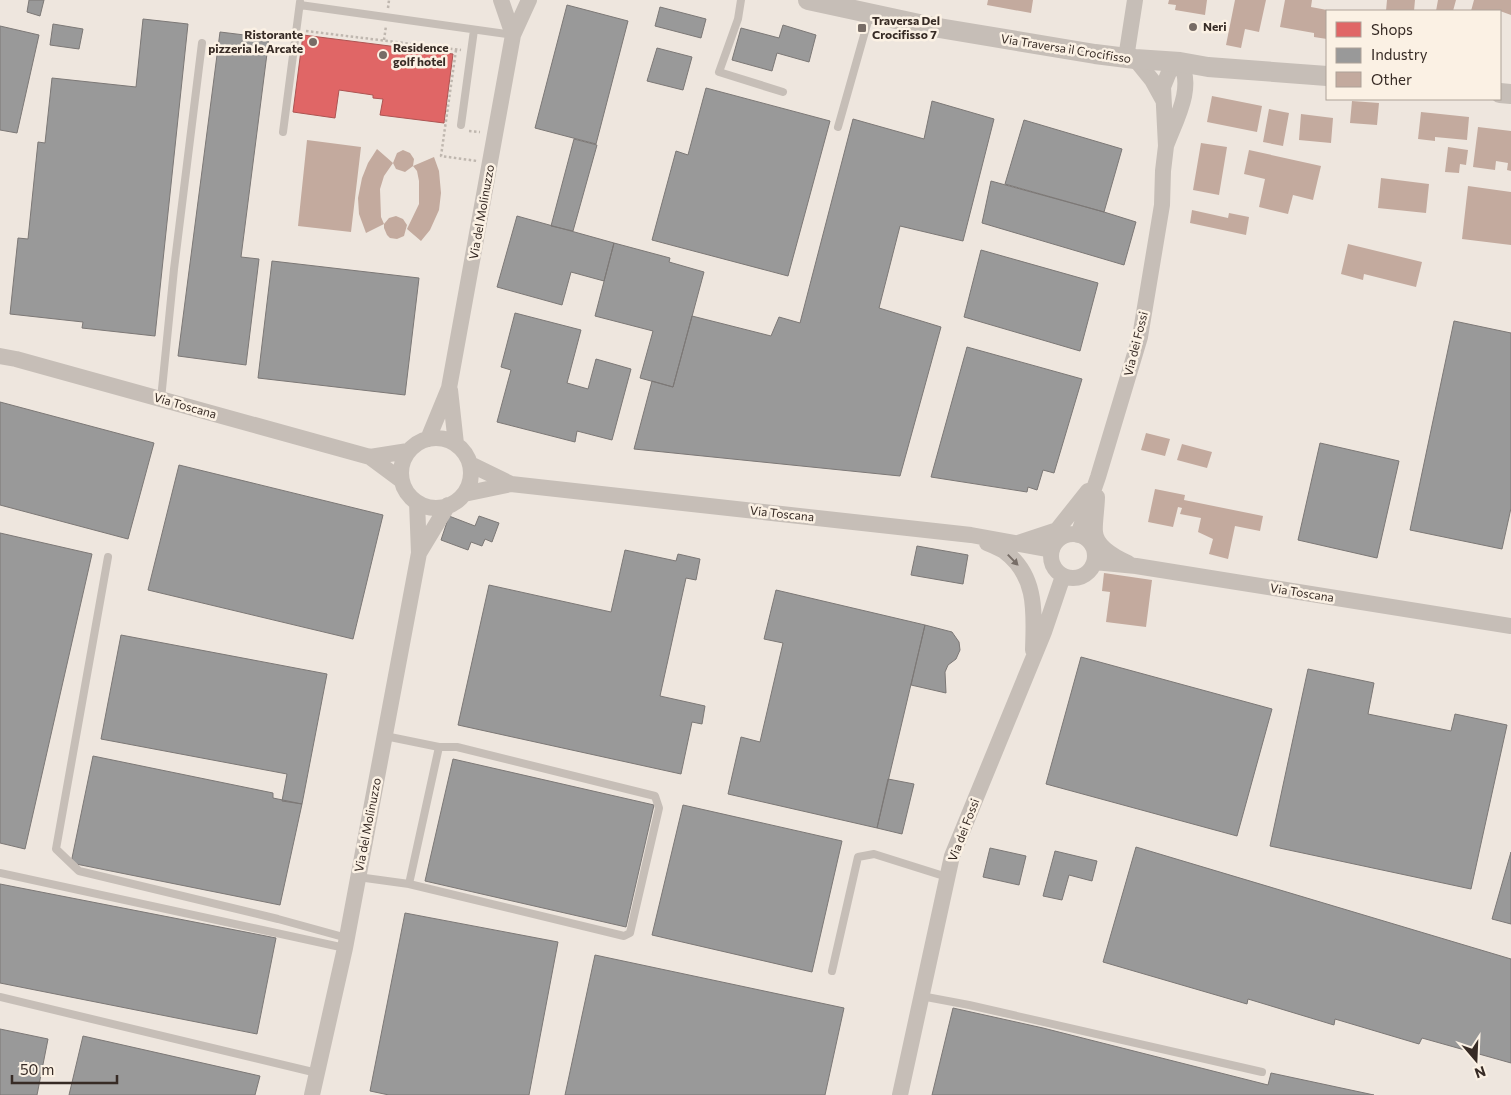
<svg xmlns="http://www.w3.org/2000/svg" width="1511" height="1095" viewBox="0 0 1511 1095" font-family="Commissioner,sans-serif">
<rect width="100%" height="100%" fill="#eee6de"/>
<path fill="#e06666" stroke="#ad5452" d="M303,35l150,19 -9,69 -64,-8 3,-16 -10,-1v-3l-34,-5 -4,28 -42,-6z"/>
<path fill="#999" stroke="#7c7876" d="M29,0h15l-4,16 -13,-4z
M567,5l61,16 -32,123 -61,-16z
M660,7l46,12 -5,19 -46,-12z
M143,19l45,5 -33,312 -73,-8 1,-6 -73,-8 8,-76 10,1 10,-97 7,1 7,-65 84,9z
M53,24l30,5 -4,20 -29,-4z
M783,25l33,10 -7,27 -32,-9 -5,18 -40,-11 9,-32 38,10z
M0,26l39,9 -22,98 -17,-3z
M220,32l49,6 -28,219 18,2 -13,106 -68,-9z
M657,48l35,9 -9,33 -36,-9z
M706,88l124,33 -42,155 -136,-36 24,-89 12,4z
M932,101l62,18 -31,122 -63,-15 -21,82 62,19 -41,149 -266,-27 18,-68 21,6 19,-71 79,20 8,-19 21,6 53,-204 71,20z
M1024,120l98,29 -18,63 -99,-28z
M574,139l23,6 -24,86 -22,-5z
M991,181l113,31 32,10 -12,43 -142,-42z
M517,216l97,27 -10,38 -33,-9 -9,33 -65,-18z
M614,243l56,15 -1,4 35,10 -31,115 -33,-9 13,-47 -58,-15z
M981,250l117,33 -18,68 -116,-34z
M272,261l147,17 -14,117 -147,-17z
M515,313l66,17 -14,53 21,6 8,-30 35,10 -19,71 -35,-9 -2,11 -78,-20 14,-52 -10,-3z
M1454,321l57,12v175l-9,41 -92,-19z
M967,347l115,32 -28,94 -11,-3 -6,20 -9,-3 -1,5 -96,-15z
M0,402l154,41 -26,96 -128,-34z
M1320,443l79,18 -22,97 -79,-18z
M179,465l204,50 -30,124 -205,-49z
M449,516l26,10 4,-10 20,7 -7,19 -7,-3 -3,7 -11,-4 -3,8 -27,-10z
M0,533l92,21 -67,295 -25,-6z
M917,546l51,9 -5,29 -52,-9z
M625,550l51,11 2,-7 22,5 -4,21 -10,-2 -26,118 45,10 -3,18 -10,-2 -11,52 -223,-49 31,-140 122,27z
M776,590l149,35 -48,203 -149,-34 13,-57 19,5 23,-99 -19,-4z
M925,625l27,7 7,10 1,8 -4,9 -8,6 -3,7 1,21 -35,-8z
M121,635l206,39 -25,130 -20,-3 5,-27 -186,-35z
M1081,657l191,52 -35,127 -191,-52z
M1308,669l66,14 -6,31 83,17 4,-17 52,11 -36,164 -201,-43z
M93,756l180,37v5l29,6 -22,101 -209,-42z
M453,759l201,46 -28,122 -201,-46z
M888,779l26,5 -12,50 -25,-6z
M683,805l159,36 -30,131 -160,-37z
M1136,847l375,112v104l-89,-25 -3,6 -84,-25 -1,6 -86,-26 -1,5 -144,-42z
M990,848l36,8 -7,29 -36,-8z
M1055,851l42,10 -5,20 -23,-6 -7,25 -19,-4z
M1511,852v72l-19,-5z
M0,884l276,54 -19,96 -257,-51z
M405,913l153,29 -29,153h-140l-19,-4z
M595,955l249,53 -19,87h-260z
M953,1008l90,20 225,57 3,-12 103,22h-442z
M0,1029l48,10 -11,56h-37z
M83,1036l177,40 -5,19h-186z"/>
<path fill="#c3aa9e" d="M988,0h45l-2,13 -44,-8z
M1169,0h38l-2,15 -30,-5 1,-5 -8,-1z
M1235,0h31l-7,32 -14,-3 -4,19 -15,-3z
M1285,0h27l-1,7 16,3v29l-13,-2v-4l-34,-6z
M1387,0h28l-1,11h-28z
M1438,0h18l-3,11h-17z
M1474,0h37v15l-11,-4h-29z
M1212,96l50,10 -5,26 -50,-10z
M1352,101l27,2 -2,22 -27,-2z
M1269,109l20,4 -6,33 -20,-4z
M1421,112l48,5 -2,23 -32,-3v4l-17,-2z
M1301,114l32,4 -2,25 -32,-3z
M1478,127l33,4v40l-4,-1 1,-7 -12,-2 -1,9 -22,-3z
M307,140l54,7 -10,85 -53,-6z
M1201,143l26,4 -8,48 -26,-5z
M1448,147l20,3 -2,15 -6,-1 -1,9 -14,-1z
M377,149l16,14 4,-10 6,-3 7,3 4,6 -1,7 -8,6 -9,-3 -3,-6 -9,13 -4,13 1,28 3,7 5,-6 7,-2 7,3 4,6 -3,11 -7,3 -7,-1 -3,-3 -3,-7v-4l-18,9 -7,-19 -1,-16 4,-20 6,-15z
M1249,150l72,16 -8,34 -20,-5 -5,19 -29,-7 6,-28 -21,-5z
M434,157l5,14 2,22 -2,17 -9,20 -9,11 -14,-12 12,-25v-23l-2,-10 -4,-5z
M1381,178l48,6 -3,29 -48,-5z
M1468,186l43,6v53l-49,-6z
M1192,210l36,8 1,-5 20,4 -3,18 -56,-12z
M1348,244l74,18 -6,25 -52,-13 -1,6 -22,-6z
M1146,433l24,6 -5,17 -24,-6z
M1182,444l30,8 -5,16 -30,-8z
M1155,489l30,6 -1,5 79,16 -3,15 -25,-5 -7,33 -19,-5 4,-15 -15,-7 3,-14 -21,-4 2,-6 -4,-1 -5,20 -25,-5z
M1104,573l48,7 -6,47 -40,-5 4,-30 -8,-1z"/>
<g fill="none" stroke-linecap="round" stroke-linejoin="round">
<path stroke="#bfb7af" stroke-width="2.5" stroke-dasharray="2.5 2.5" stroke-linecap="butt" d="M388,8l1,-8
M306,31l155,19
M384,40l2,-14
M456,50l-15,106 36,5
M469,131l11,1"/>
<path stroke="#c6beb7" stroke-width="8" d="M741,0l-3,19 -19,53 64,20
M300,5l213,30
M461,125l13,-95
M838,127l32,-113
M283,132l17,-130
M161,399l13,-130 28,-226
M108,557l-52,292 23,22 199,48 69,19
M0,873l345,75
M358,877l51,7 30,-137 -54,-11
M409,884l215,52 6,-3 29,-125 -4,-12 -198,-49h-18
M832,971l26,-114 16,-3 73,23
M921,996l48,9 293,67
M0,997l317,76"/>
<path stroke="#c6beb7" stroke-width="16" d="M501,0l12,35
M1126,58l9,-58
M1135,59l17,21 11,20
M0,356l16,3 354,98 31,23
M450,390l6,54
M401 473a35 35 0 1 1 70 0a35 35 0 1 1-70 0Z
M428,439l21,-51 64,-353 16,-35
M370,457l38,-6
M470,464l41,20
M464,494l47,-10 460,51 81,15
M1097,497c0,9 -3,28 -2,35 1,15 22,26 33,31
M1051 556a22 22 0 1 1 44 0a22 22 0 1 1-44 0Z
M1078,535l20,-58 42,-140 22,-132 1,-34 3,-25 -3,-59 6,-15 11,-10c15,26 -5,59 -14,84
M987,543c5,2 12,5 17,8 34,25 30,63 29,99
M1018,543l39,-13 31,-39
M419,553l29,-48
M1094,562l42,4 375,60
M312,1095l33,-147 74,-395 -2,-51
M900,1095l52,-239 92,-224 19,-56"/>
<path stroke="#c6beb7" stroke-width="20" d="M808,0l125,27 162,27 40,5 45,3 28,5 119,9
M1500,93l11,1"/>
</g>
<defs><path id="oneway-solid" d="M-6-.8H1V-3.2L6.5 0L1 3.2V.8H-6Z" transform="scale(1.25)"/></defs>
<use fill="#776d67" href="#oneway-solid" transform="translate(1013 560) rotate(46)"/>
<g fill="#776c66" stroke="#fbf1e4" stroke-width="2">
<circle cx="1193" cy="27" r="5"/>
<rect x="857" y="23" width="10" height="10" rx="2.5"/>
<circle cx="313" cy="42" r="5"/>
<circle cx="383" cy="55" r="5"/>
</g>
<g text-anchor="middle" stroke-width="5" stroke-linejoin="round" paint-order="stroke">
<g font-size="12" font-weight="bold" fill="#372b25" stroke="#fbf1e4" text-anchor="start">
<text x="872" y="25">Traversa Del<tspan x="872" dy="14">Crocifisso 7</tspan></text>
<text x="1203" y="31">Neri</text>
<text x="303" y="39" text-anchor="end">Ristorante<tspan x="303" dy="14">pizzeria le Arcate</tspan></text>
<text x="393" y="52">Residence<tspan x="393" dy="14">golf hotel</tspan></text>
</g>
<g font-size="12" fill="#372b25" stroke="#fbf1e4">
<text transform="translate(1066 49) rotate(9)" y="4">Via Traversa il Crocifisso</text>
<text transform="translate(482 212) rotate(-80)" y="4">Via del Molinuzzo</text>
<text transform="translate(1136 344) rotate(-76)" y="4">Via dei Fossi</text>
<text transform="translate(185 406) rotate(16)" y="4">Via Toscana</text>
<text transform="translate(782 514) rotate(6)" y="4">Via Toscana</text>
<text transform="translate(1302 593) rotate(9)" y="4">Via Toscana</text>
<text transform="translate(368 825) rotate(-79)" y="4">Via del Molinuzzo</text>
<text transform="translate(964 830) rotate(-69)" y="4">Via dei Fossi</text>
</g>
</g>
<rect x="1326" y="10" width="175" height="90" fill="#fbf1e4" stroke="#ada298"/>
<rect x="1336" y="22" width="25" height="15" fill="#e06666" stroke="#ada298"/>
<text x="1371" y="35" font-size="15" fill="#372b25">Shops</text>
<rect x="1336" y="48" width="25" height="15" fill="#999999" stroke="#ada298"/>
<text x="1371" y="60" font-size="15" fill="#372b25">Industry</text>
<rect x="1336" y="72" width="25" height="15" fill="#c3aa9e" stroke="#ada298"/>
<text x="1371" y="85" font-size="15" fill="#372b25">Other</text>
<g transform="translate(1476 1060) rotate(161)" stroke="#fbf1e4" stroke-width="4" paint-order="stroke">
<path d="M0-4L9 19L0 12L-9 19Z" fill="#372b25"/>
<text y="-8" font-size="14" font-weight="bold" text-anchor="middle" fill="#372b25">N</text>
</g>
<path d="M12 1075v8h105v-8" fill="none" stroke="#372b25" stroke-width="2.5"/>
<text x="20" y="1075" font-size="15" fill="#372b25" stroke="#fbf1e4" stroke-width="4" paint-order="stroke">50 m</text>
</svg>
